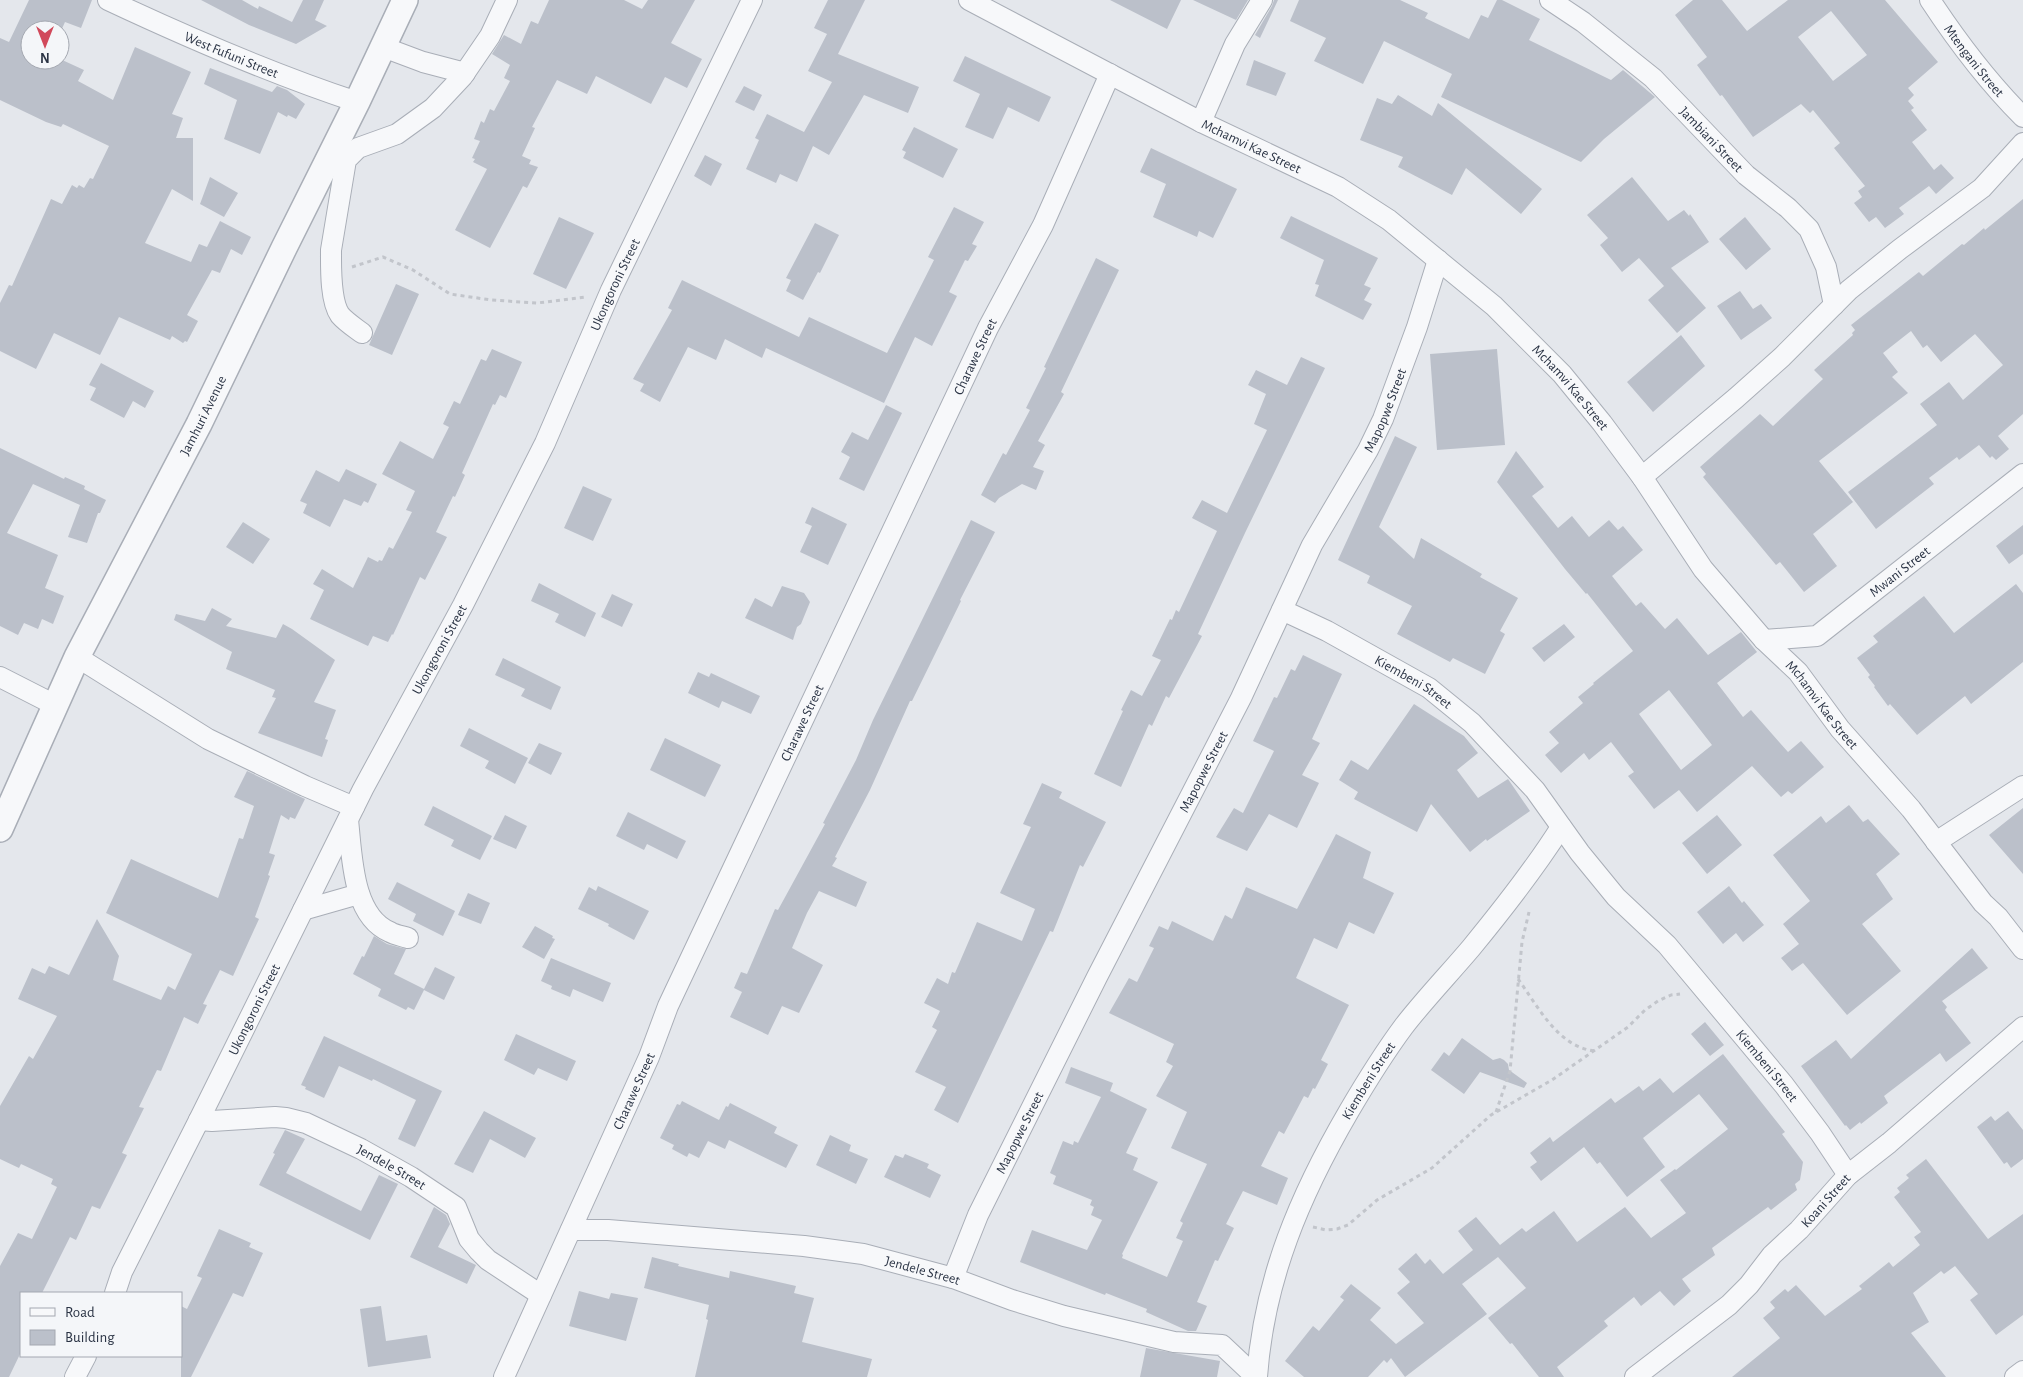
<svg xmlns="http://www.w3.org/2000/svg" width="2023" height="1377" viewBox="0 0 2023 1377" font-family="'Alegreya Sans',sans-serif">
<rect width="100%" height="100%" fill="#e4e7ec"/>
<path fill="#bbc0ca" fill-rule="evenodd" d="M29,0h63l-11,28 -16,-6 -5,11v-3h-30v30l30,-1 24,11 -6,11 35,19 22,-53 56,25 -19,42 11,4 -7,20h17v63l-21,-12 -27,54 46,19 8,-18 8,3 13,-26 31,16 -9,18 -11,-6 -11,24 -8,-3 -25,45 11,6 -11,21 -2,-1 -2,2 -11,-7 -2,4 -51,-23 -19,38 -46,-22 -18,36 -36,-18v-48l9,-18 3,1 39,-87 11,5 10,-19 5,3 2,-3 5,3 6,-10 3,1 16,-33 -46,-22 -2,3 -15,-5 -46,-22v-62l9,4z
M201,0h41l16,9 1,-3 33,16 11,-22h21l-9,20 12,6 -31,18 -47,-19z
M549,0h75l18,9 6,-9h47l-24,43 31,16 -15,29 -22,-11 -14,27 -55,-28 -9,18 -30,-14 -25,47 3,1 -13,28 9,4 -2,4 9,3 -11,21 -4,-2 -33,62 -35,-18 32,-61 -14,-7 2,-3 -3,-1 8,-17 -6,-2 7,-18 3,2 6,-14 4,2 16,-30 -6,-3 6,-13 -18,-11 12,-19 17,9 10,-23 7,3z
M828,0h37l-27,54 81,33 -11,26 -44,-18 -35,60 -16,-9 -16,36 -17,-8 -4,9 -30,-14 13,-29 -4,-2 12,-24 37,18 28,-50 -24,-11 19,-37 -13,-6z
M1110,0h71l-14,29z
M1193,0h55l-12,20z
M1274,0h4l-18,38 -5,-3 17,-29z
M1299,0h101l28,13 -3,5 44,21 12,-24 7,3 9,-18h5l38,19 -11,21 82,40 12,-10 32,27 -51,42 -23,23 -140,-65 11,-23 -68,-33 -21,43 -49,-23 12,-23 -36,-17z
M1693,0h29l25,31 41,-31h97l53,62 -30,26 6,7 -6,6 6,7 -3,2 16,20 -15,12 22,28 7,-6 13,14 -18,16 -7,-8 -30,22 5,6 -19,14 -9,-11 -7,5 -15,-19 8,-6 -4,-6 7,-5 -31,-38 6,-5 -27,-33 -3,3 -9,-9 -48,33 -31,-42 -2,1 -23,-31 10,-8 -32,-42zM1831,11l36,44 -34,26 -35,-44z
M965,56l86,41 -12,25 -31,-15 -15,32 -28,-12 15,-33 -27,-13z
M1254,60l32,13 -10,23 -30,-11z
M210,68l62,24 5,-6 10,4 18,14 -9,15 -8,-4 -1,2 -9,-5 -18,42 -36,-15 13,-39 -33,-16z
M744,86l18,9 -8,16 -19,-9z
M1398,95l34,21 6,-13 104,86 -21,25 -55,-46 -14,27 -54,-28 5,-10 -43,-17 17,-42 15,6z
M914,127l44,22 -15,29 -40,-20 3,-6 -4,-2z
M1151,148l86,41 -24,49 -14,-7 -2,6 -44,-20 13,-33 -26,-12z
M705,155l17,9 -11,22 -17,-10z
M210,177l28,16 -14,24 -24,-13z
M1632,177l36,44 16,-11 5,6 1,-2 19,28 -38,26 35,40 -29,25 -29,-33 16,-14 -25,-28 -17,14 -22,-27 8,-7 -21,-23z
M2023,199v215l-25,22 11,13 -13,11 -4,-4 -2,2 -11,-13 -20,15 -2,-3 -28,21 5,6 -58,45 -28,-37 89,-67 -17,-21 29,-22 14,18 40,-35 -28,-31 -34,28 -14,-17 -4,3 -12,-17 -28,22 15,19 -6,5 16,16 -89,68 34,41 -40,32 24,32 -33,26 -24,-30 -4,3 -73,-88 3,-3 -6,-7 60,-53 13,12 50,-47 -9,-9 39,-35 -1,-2 3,-3 -4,-5 68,-53 4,4 39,-32 2,1 20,-17 1,2z
M954,207l30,15 -12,22 5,2 -9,15 -3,-1 -16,32 8,4 -25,50 -17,-9 -31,66 -118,-55 -4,10 -37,-19 -9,21 -28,-13 -28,55 -20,-11 4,-7 -11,-5 39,-69 -4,-2 14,-28 117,57 10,-20 78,36 47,-93 -6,-3z
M1291,216l87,42 -14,27 7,3 -7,12 8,4 -9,16 -48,-24 4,-11 -4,-1 9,-24 -44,-22z
M559,217l35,16 -28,56 -33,-15z
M1745,217l26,32 -25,21 -27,-31z
M815,223l24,12 -19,38 -2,-1 -15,28 -17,-9 5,-11 -5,-2z
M1096,258l23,12 -58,122 3,2 -26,47 7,4 -12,22 11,4 -8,19 -14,-6 -23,14 -4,5 -14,-8 22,-42 3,2 24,-45 -4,-2 20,-40 -2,-1z
M396,284l23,10 -27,61 -23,-10z
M1740,291l13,18 8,-5 11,14 -31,22 -24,-34z
M1681,335l24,31 -52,46 -26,-30z
M492,349l30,13 -16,36 -6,-3 -5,10 -2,-1 -31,69 3,2 -10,22 -2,-1 -17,36 11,5 -22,43 -5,-3 -27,58 -1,-1 -4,8 -15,-6 -5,10 -58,-27 14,-29 -11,-6 9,-15 31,19 15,-31 10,5 1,-2 3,1 7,-14 4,2 19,-37 -6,-2 9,-19 -33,-17 18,-33 33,18 16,-32 -6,-3 11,-23 6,3 21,-45 5,2z
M1497,349l8,96 -68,5 -7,-96z
M1301,357l24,11 -80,165 -47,101 4,2 -33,62 -3,-2 -14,30 -3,-2 -28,63 -27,-13 29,-63 -2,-1 10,-20 11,6 19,-36 -9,-4 18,-37 2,1 4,-10 3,2 38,-81 -25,-13 10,-18 25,13 40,-83 -13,-6 12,-30 -18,-9 8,-15 31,15z
M101,363l53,28 -9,17 -12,-7 -9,17 -34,-18 6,-12 -7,-3z
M886,405l16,8 -38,78 -25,-12 11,-22 -9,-5 11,-20 16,8z
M1395,436l22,11 -38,80 35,32 7,-21 61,36 -2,3 38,21 -18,33 5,3 -20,40 -32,-16 -3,4 -53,-28 15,-28 -45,-23 3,-7 -32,-16z
M0,448l64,31 1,-2 20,9 -1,3 22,11 -6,13h-2l-11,30 -19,-6 12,-32 -47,-21 -26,49 51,22 -13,33 19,8 -11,28 -11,-5 -4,10 -14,-6 -6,12 -18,-9z
M1516,451l28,36 -12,9 26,32 14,-12 17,21 20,-17 9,10 5,-4 20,24 -31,26 24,30 5,-4 24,27 12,-11 31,37 33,-23 16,20 -40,31 26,34 8,-7 37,42 13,-11 23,26 -32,27 -4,-3 -7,6 -29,-31 -55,46 -18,-22 -25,19 -26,-33 6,-4 -23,-30 -22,18 -5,-7 -23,20 -16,-18 14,-12 -10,-11 34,-29 -5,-6 16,-13 -1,-1 40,-32 -46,-58 -1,1 -21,-25 -68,-87zM1669,690l43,55 -31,25 -42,-56z
M346,469l31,15 -9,19 -4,-2 -3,5 -17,-7 -14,28 -27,-14 4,-9 -7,-3 16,-31 23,12z
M583,486l29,13 -19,42 -29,-13z
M812,507l35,17 -19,41 -28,-13 12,-26 -7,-3z
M971,520l24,12 -35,68 1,1 -49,100h-2l-40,89 -35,67 2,1 -5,8 35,16 -11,25 -37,-16 -12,22 -15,35 31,17 -24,48 -17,-7 -14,29 -38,-18 12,-25 -8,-4 7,-16 6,2 28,-65 3,1 47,-86 -2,-1 33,-63 17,-40z
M243,522l27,17 -17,25 -27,-17z
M2023,525v29l-14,10 -13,-18z
M539,583l57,30 -11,24 -30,-15 4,-8 -28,-13z
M2016,584l7,9v69l-52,42 -6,-8 -48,39 -27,-31 -2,2 -14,-19 1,-1 -7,-9 2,-2 -13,-17 21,-16 -5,-6 51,-40 30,37z
M782,586l22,7 6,9 -9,22 -4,3 -4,13 -48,-22 10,-20 17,9z
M612,594l21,10 -11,23 -21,-10z
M212,608l20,11 -6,7 50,12 7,-14 9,5 43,31 -21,42 22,8 -11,29 3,1 -6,17 -64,-24 18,-35 -4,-1 3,-7 -49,-21 6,-17 -58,-32 2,-6 29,7z
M1564,624l11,13 -31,25 -12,-14z
M1303,655l39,19 -30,65 8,4 -18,32 17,8 -22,45 -28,-14 -22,37 -31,-14 18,-29 9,5 31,-62 -21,-10 21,-44 3,1 14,-29 4,2z
M503,658l58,29 -10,23 -30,-14 4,-7 -30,-14z
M698,672l11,5 2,-4 49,23 -9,18 -29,-13 -3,7 -31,-15z
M1414,704l50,32 14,17 -21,17 21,28 30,-19 22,32 -43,30 -1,-2 -16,13 -39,-48 -14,28 -63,-33 4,-7 -19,-12 12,-20 17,10z
M469,728l59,30 -13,26 -30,-16 4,-7 -29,-15z
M665,738l56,27 -16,32 -55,-27z
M539,743l23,10 -11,22 -23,-12z
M247,771l58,28 -10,20 -5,-2 -1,3 -8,-5 -12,38 6,2 -7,20 2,1 -15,41 4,2 -26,57 -13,-6 -17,34 4,1 -9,19 -14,-7 -23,54 -4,-1 -18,37 5,1 -22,45 5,2 -27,54 -8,-3 -16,34 -6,-3 -28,56h-21v59l-12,25h-9v-111l18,-33 14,6 25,-52 -6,-3 2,-5 -32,-15 -2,4 -19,-9v-53l29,-50 4,3 24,-43 -39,-17 14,-31 13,6 4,-8 20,9 28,-56 22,37 -6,24 48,20 7,-14 7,4 17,-36 -86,-41 25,-54 87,39 21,-60 4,1 11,-33 -20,-9z
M1042,783l20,9 -3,6 47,24 -23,45 -3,-2 -27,67 -3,-1 -92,192 -24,-13 12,-23 -31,-15 22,-42 -5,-3 8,-16 -16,-8 13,-25 11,6 4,-12 3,1 22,-51 45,19 13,-32 -35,-16 31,-66 -8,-3z
M1849,805l14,17 5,-3 32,35 -24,20 17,25 -31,25 39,47 -54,44 -44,-52 -11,8 -11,-13 18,-14 -16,-20 27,-23 -37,-46 48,-39 5,7z
M433,806l59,30 -12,24 -29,-14 3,-6 -30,-15z
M2023,808v66l-34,-39z
M628,812l58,29 -9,18 -30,-15 -3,6 -28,-14z
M505,815l22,11 -11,23 -23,-10z
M1717,815l25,30 -35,29 -25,-31z
M1336,834l35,18 -8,26 31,15 -20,41 -25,-12 -12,27 -23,-11 -18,40 53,27 -28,55 7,4 -13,25 -2,-1 -5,10 -4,-2 -20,38 -5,-3 -18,35 27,12 -11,27 -34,-14 -17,33 8,4 -16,33 -3,-1 -18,42 10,4 -11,25h-8l-42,-19 1,-3 -41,-16 -1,2 -85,-33 12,-32 55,20 15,-30 -11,-5 3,-8 -4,-2 2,-5 -39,-16 3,-8 -6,-3 13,-32 10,4 1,-4 4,2 23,-46 -36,-14 6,-16 42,16 -3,8 37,18 -21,44 12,5 -5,12 25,12 -36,72 1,1 -1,3 45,19 16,-36 -7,-3 7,-15 -3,-2 27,-57 -36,-16 16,-36 -31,-16 17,-30 -7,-4 8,-18 -65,-31 20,-35 8,4 17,-34 -5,-2 10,-20 9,4 4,-9 41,20 12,-26 7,4 14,-32 51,22z
M397,882l58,29 -12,25 -30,-15 3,-7 -28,-15z
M598,886l51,25 -15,29 -26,-14 1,-2 -31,-15 11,-22 7,4z
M1729,886l13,17 2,-2 20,24 -21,17 -7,-9 -13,11 -26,-32z
M468,893l22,10 -9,21 -23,-9z
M535,926l18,10 -1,2 3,1 -11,20 -22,-12z
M374,936l13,8 19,5 -12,25 30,15 11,-22 20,10 -11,23 -20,-10 -10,20 -6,-3 -2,3 -28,-14 3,-7 -28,-15 9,-18 2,1z
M1972,948l16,20 -46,33 5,6 -2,3 26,33 -25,19 -6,-9 -56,43 4,7 -27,21 -1,-2 -10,8 -4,-5 -1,1 -44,-60 35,-26 15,19z
M551,958l60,25 -8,19 -30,-13 -3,8 -19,-8 1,-3 -11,-5z
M1705,1022l19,23 -14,11 -19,-22z
M516,1034l60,27 -9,20 -29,-13 -4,7 -30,-15z
M324,1036l118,55 -27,56 -17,-8 18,-39 -43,-21 -1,2 -33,-15 -15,32 -19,-9 1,-2 -5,-2z
M1462,1038l31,22 7,-2 4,2 4,4 1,6 18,13 -3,5 -44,-16 -16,22 -33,-24 13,-18 5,4z
M1723,1054l62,78 -3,2 21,28 -3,18 -5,4 2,6 -26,20 -3,-3 -56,41 3,7 -33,24 9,12 -17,15 -14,-15 -19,15 -7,-9 -30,24 4,5 -51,41 7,10h-25l-27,-34 -2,1 -22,-26 38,-30 -28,-31 -36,27 25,30 -82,63 -14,-19 -4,5 -3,-3 -16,17h-64l-19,-16 28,-35 6,5 25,-31 -4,-3 11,-13 30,24 -11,12 26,24 28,-21 -27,-30 13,-11 -12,-13 18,-16 9,11 5,-5 13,15 30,-24 -15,-19 18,-14 24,28 22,-17 4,4 28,-21 23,31 48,-35 26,31 35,-25 -26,-33 15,-11 1,1 52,-41 -29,-35 -56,44 22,29 -38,30 -27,-35 -3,2 -13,-17 -43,34 -11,-14 7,-5 -7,-9 20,-16 3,5 58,-44 4,5 24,-17 4,5 17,-13 13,15z
M682,1101l37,19 7,-14 2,1 2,-4 47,24 -3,6 24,12 -12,23 -57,-28 -4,9 -17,-8 -9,17 -10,-5 -2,4 -15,-8 2,-4 -14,-7 17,-34 3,1z
M484,1111l52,27 -11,20 -35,-19 -17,34 -19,-9z
M2008,1111l15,19v29l-12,9 -4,-6 -3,2 -27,-37 14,-11 4,5z
M285,1130l20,9 -19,34 75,38 18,-36 19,9 -28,56 -111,-55 16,-31 -2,-1z
M830,1135l21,10 -2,6 19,8 -12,25 -40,-19z
M905,1154l24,10 -2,4 14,7 -11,23 -46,-21 11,-22 8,3z
M1926,1159l62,80 35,-25v101l-27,20 -26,-35 8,-6 -23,-28 -11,8 -3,-3 -28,22 16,29 -18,11 35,44h-214l48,-39 -17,-20 12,-10 -5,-6 15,-13 3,3 8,-7 29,31 37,-27 -3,-3 30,-24 4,5 27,-22 -6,-8 7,-5 -27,-35 6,-5 -3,-4 12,-10 -3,-3z
M434,1207l12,8 4,9 -12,23 38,18 -9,19 -57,-27z
M219,1229l32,14 -2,4 14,6 -20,44 -10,-4 -42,84h-10v-71l6,3 15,-31 -5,-2z
M652,1257l27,7 -1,2 51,12 1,-7 66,15 -2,7 20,5 -12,44 70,17 -5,18h-172l13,-57 -2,-1 3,-14 -65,-17z
M579,1291l30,8 2,-6 27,5 -12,43 -57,-15z
M381,1306l5,35 41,-6 4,23 -63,9 -8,-58z
M1146,1348l74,13 -3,16h-77z"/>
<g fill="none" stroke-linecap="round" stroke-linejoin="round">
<defs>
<g id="minor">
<path id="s1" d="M108,0c81,38 164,74 249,102"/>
<path id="s2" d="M969,0l232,122 137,65 51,33 105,86 68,68 40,49 40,54 61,92 61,71 34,32 42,57 71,80 72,94 15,14 25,32"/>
<path id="s3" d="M1550,0l33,22 70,56 93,97 42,33 21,21 17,38 8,38"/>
<path id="s4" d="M1930,0c27,41 58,82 93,117"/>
<path d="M383,47l40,15 42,11"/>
<path d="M1201,122l34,-78 27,-44"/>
<path d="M362,333c-8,-6 -16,-11 -22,-18 -10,-14 -9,-48 -9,-65l15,-90 12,-12 39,-14 36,-26 29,-31 28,-41 17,-36"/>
<path d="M1642,477l94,-79 46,-41 67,-67 51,-41 82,-61 41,-45"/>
<path id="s5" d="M1282,610l45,21 102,57 43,35 63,67 45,63 36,44 51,48 117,140 36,48 28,42"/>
<path id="s6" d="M1764,640l53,-4 206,-162"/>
<path d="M77,657l131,82 97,47 49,21"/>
<path d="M0,677l55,28"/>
<path d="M348,820c4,35 4,96 42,112 5,3 12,4 18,6"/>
<path d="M1936,842l87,-56"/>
<path d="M303,910l56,-16"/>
<path id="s7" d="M199,1120l13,1 63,-4 11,1 20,5 55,26 50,28 45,30 13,32 10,12 9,9 53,35"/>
<path id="s8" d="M571,1230h37l196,16 59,8 90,24 59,22 52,16 110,26 48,3 34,32"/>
<path id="s9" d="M953,1278l25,-63 119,-238 144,-279 71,-153 56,-95 15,-31 34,-92 21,-67"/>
<path id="s10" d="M115,1293l7,-21 77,-152 164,-331 100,-184 82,-162 66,-153 141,-290"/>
<path d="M75,1377l11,-21"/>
<path id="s11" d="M504,1377l145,-320 19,-51 320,-678 55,-103 67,-151"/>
<path id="s12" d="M1257,1377c7,-98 43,-182 92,-266 17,-29 35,-58 55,-85 21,-27 45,-52 67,-78 32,-39 63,-78 90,-121"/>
<path id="s13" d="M1635,1377l94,-72 20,-20 23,-30 27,-25 49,-55 41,-32 134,-116"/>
<path d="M2015,1377l8,-6"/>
</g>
<g id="tertiary">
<path id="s14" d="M0,829l77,-172 122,-233 85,-176 73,-146 48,-102"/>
</g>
</defs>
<use href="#minor" stroke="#a9aeb7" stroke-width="22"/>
<use href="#tertiary" stroke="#a9aeb7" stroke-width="28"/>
<path stroke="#c2c5cb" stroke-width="3" stroke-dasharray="4 4" stroke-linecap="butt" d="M352,267l31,-10 30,13 37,24 41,6 46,3 49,-6
M1518,979c20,27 39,67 76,72
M1496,1112l14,-41 12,-129 7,-30
M1313,1227l13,3 11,-1 11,-4 29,-25 55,-32 59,-53 61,-35 76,-53 17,-17 13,-9 13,-6 9,-1"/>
<use href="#minor" stroke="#f7f8fa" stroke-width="20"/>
<use href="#tertiary" stroke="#f7f8fa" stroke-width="25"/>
</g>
<g text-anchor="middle" stroke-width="4" stroke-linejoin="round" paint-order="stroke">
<g font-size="14" fill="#2b3445" stroke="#f4f6f9">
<text dy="5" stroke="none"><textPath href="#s1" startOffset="135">West Fufuni Street</textPath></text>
<text dy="5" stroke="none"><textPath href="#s4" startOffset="75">Mtengani Street</textPath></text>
<text dy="5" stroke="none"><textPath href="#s3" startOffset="214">Jambiani Street</textPath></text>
<text dy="5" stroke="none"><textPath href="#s2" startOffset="318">Mchamvi Kae Street</textPath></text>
<text dy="5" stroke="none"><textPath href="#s10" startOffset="1126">Ukongoroni Street</textPath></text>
<text dy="5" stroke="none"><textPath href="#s11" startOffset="1124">Charawe Street</textPath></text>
<text dy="5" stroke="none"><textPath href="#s2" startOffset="722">Mchamvi Kae Street</textPath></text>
<text dy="5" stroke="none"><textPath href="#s9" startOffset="970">Mapopwe Street</textPath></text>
<text dy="5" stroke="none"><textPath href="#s14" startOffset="461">Jamhuri Avenue</textPath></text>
<text dy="5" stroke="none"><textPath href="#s6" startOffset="158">Mwani Street</textPath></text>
<text dy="5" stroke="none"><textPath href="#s10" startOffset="721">Ukongoroni Street</textPath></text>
<text dy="5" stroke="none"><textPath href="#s5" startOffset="150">Kiembeni Street</textPath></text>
<text dy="5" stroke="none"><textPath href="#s2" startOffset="1128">Mchamvi Kae Street</textPath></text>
<text dy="5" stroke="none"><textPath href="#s11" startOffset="719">Charawe Street</textPath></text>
<text dy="5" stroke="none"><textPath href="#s9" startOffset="565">Mapopwe Street</textPath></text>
<text dy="5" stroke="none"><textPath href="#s10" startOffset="316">Ukongoroni Street</textPath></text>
<text dy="5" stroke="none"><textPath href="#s5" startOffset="675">Kiembeni Street</textPath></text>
<text dy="5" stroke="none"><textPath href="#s12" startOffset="320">Kiembeni Street</textPath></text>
<text dy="5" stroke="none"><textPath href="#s11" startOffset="314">Charawe Street</textPath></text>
<text dy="5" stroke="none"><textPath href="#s9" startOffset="160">Mapopwe Street</textPath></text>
<text dy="5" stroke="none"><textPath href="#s7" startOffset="204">Jendele Street</textPath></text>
<text dy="5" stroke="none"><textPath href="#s13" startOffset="261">Koani Street</textPath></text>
<text dy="5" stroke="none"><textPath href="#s8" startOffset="355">Jendele Street</textPath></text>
</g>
</g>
<rect x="20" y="1292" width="162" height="65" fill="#f4f6f9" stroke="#a4a8b1"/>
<rect x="30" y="1308" width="25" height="8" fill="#f7f8fa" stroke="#a4a8b1"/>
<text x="65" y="1317" font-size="15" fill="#2b3445">Road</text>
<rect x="30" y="1330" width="25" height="15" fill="#bbc0ca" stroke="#a4a8b1"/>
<text x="65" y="1342" font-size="15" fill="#2b3445">Building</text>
<g transform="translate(45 45) rotate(180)"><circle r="24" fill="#f4f6f9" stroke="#a4a8b1"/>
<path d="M0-4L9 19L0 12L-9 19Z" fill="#d1495b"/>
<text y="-8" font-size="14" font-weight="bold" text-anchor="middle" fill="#2b3445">N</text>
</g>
</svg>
